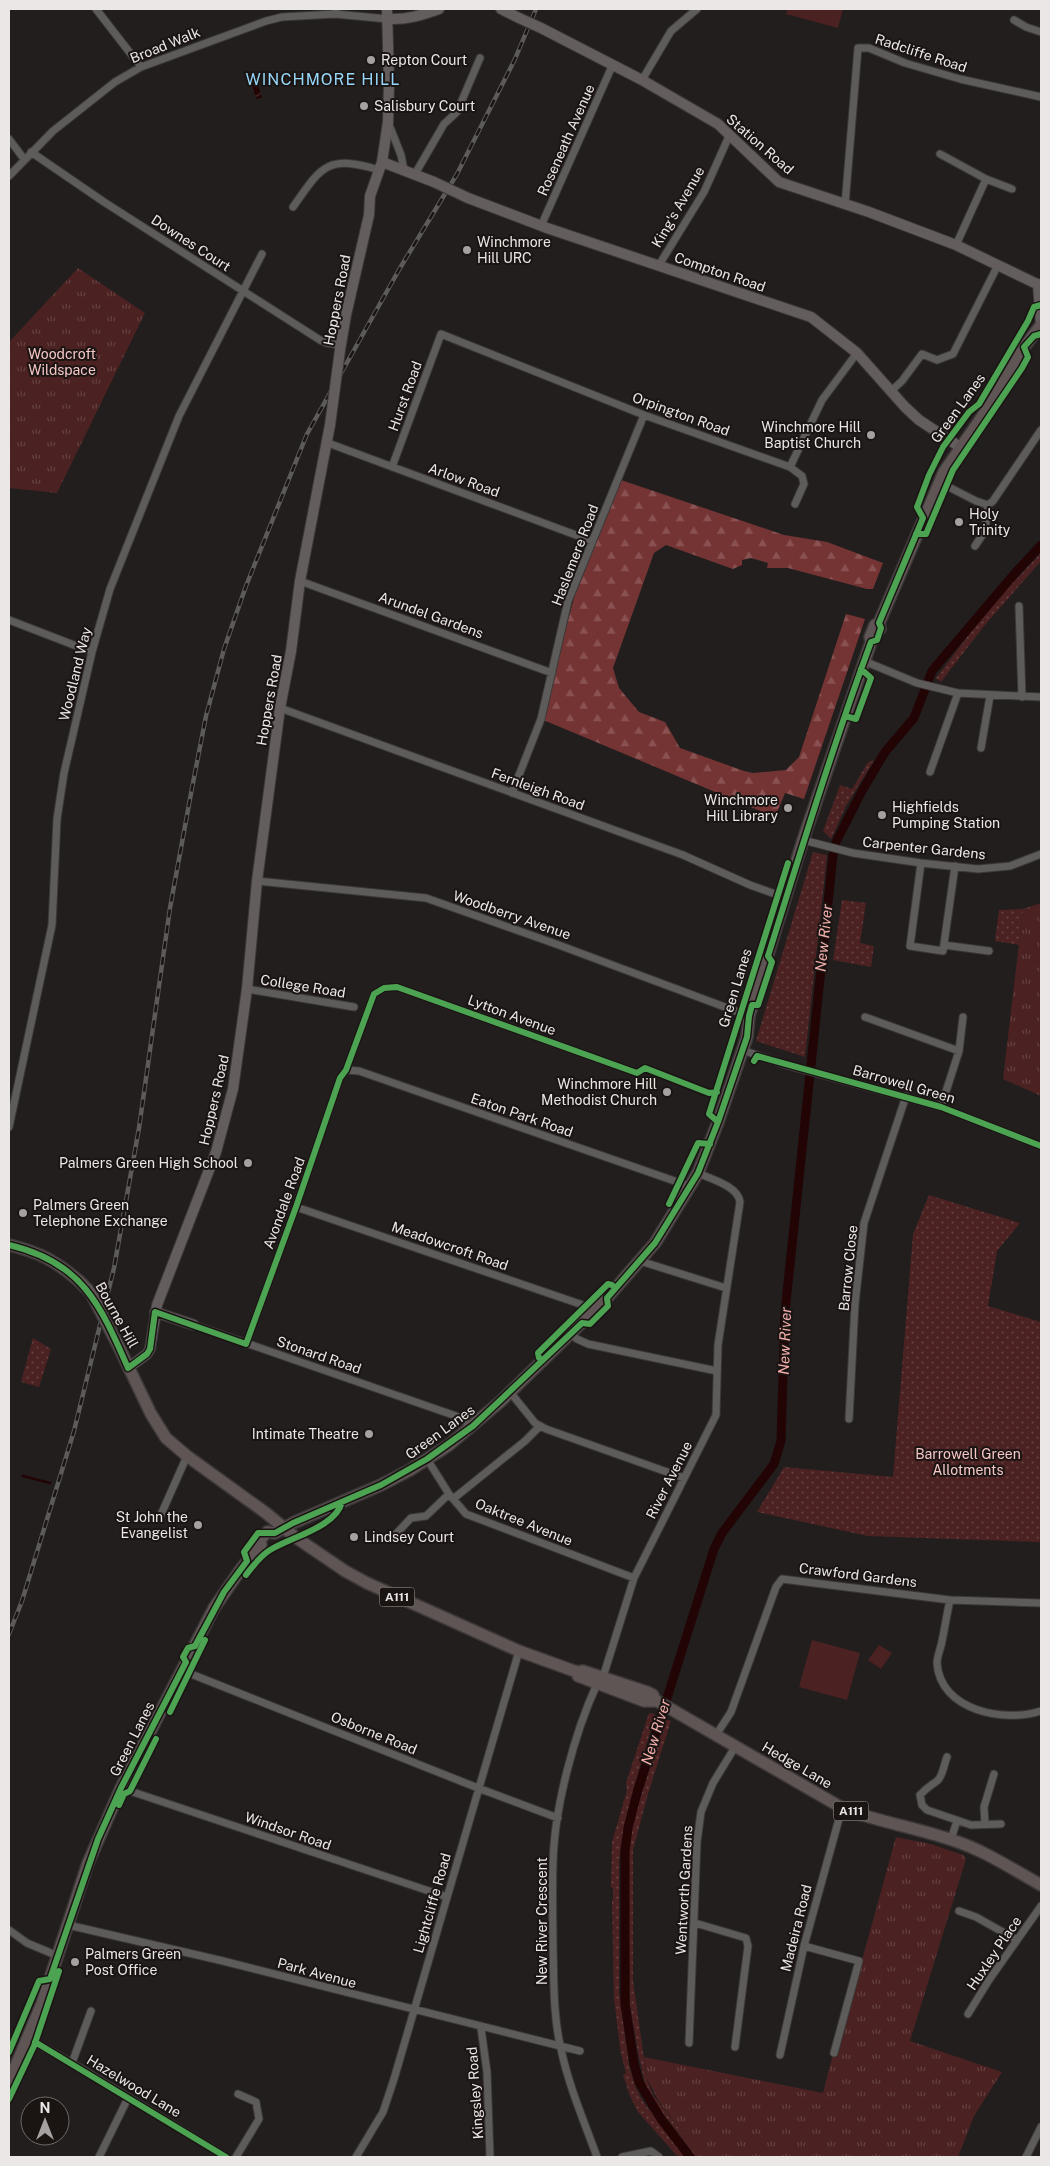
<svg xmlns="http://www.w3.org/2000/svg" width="1050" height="2166" viewBox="0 0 1050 2166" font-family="'Public Sans',sans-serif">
<defs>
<pattern id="grass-dots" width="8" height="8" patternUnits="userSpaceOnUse" patternTransform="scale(1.25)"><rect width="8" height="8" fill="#4b2121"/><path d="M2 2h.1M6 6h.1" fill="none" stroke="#654141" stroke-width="1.8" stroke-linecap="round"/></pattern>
<pattern id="forest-firs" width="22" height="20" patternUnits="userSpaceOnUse" patternTransform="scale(1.25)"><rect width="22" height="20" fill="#753434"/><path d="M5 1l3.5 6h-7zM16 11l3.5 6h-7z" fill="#895151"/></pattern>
<pattern id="park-tufts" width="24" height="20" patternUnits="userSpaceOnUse" patternTransform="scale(1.25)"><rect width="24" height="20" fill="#4b2121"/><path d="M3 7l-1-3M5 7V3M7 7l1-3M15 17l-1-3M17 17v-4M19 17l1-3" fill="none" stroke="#654141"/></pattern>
<pattern id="water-waves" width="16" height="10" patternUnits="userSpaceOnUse" patternTransform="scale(1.25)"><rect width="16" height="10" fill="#230405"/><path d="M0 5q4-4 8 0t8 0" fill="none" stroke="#432929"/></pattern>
</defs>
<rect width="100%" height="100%" fill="#221e1e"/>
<path fill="url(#grass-dots)" d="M1041,553v8l-57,65 -43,56 -5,-4 53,-70z
M874,760l-28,46 -15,33 -8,-8 17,-46 12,4 16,-27z
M813,852l14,3 -22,202 -49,-16z
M842,900l24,3 -6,40 14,3 -3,21 -38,-7z
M1023,909l-4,36 -24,-4 4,-31z
M929,1195l91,28 -23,28 -9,55 53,16v220l-173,-6 -111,-24 27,-45 109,10 20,-243z
M33,1338l18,11 -12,38 -18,-5z
M649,1713l6,1c-13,50 -31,96 -36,148v131l10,72 6,21 7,14 43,57h-7l-40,-45 -8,-16 -7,-21 3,-2 -5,-19 -7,-55 -2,-98h1v-13l-2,-1 1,-45 15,-52 -1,-7z
M666,1719l5,2 -23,73 -15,56v130l14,100 6,15 48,62h-5l-40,-53 -11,-20 -7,-31 -8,-48 -2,-117 2,-55 4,-16z"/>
<path fill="url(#forest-firs)" d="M618,479l166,56 43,7 56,21 -10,26h-6l-79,-21h-21l1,-5 -17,-5 -9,2v5l-9,4 -67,-24 -12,8 -41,115 6,20 20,24 26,10 15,26 64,23 9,2 33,-3 13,-13 47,-143 19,5 -61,180 -19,-6 -10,24 -234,-98 42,-154z"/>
<path fill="url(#park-tufts)" d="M78,268l67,45 -88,180 -48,-5v-146z
M1041,903v193l-38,-17 20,-170z
M896,1837l35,7 32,11 3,4 -56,182 92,31 -28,44 -16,41h-258l-42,-57 -11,-21 -3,-22 179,36 10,-39h3z"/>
<path fill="#4b2121" d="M788,9h55l-5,19 -52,-14z
M812,1640l48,13 -13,47 -48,-13z
M879,1645l13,8 -11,16 -13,-9z"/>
<path fill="url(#water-waves)" d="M257,80l5,18 -6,1 -5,-18z"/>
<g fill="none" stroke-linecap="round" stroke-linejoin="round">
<path stroke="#230405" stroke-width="2.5" d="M23,1476l27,7"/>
<path stroke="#230405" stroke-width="9" d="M690,2157l-29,-38 -18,-30 -4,-7 -5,-19 -9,-59v-153l3,-23 9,-35 77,-244 8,-16 52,-69 7,-23 4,-129 48,-457 3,-13 26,-51 23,-39 29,-34 18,-47 84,-99 25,-27"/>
<defs>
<path id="street" d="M96,9l45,58
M336,9l-1,5 53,5
M1014,20l12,7 15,5
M642,80l29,-49 26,-22
M388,122l13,33 3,15
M9,139l15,20
M31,152l73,50 216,138 7,3 14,2
M940,154l46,25 26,10
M415,174l29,-50 13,-12 23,-54
M9,176l44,-45 62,-49 26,-15 125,-46 16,-4 53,-3
M845,205l13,-157h11l36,15 55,16 81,18
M293,207c28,-40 34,-53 86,-37
M541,226l72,-162
M956,245l30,-66
M659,265l45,-73 26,-58
M891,391l11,-10 20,-27 15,6 16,-6 45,-89
M328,443l264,98
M392,467l49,-133 203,81 146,52 32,-67 35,-47
M790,467l12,9 2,8 -9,20
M939,482l37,19 12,4 5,-4 48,-71
M975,546l10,-15 3,-26
M300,581l252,92
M1019,606l3,91
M9,620l83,32
M864,661l53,22 41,10 83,4
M280,708l403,147 67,30 36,13
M981,748l9,-52
M930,772l28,-79
M512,793l29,-74 27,-118 76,-186
M803,840l50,13 68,10 57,6 32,-3 31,-12
M921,863l-11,83 33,5 12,-85
M257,881l169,17 130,46 193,72
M944,945l45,6
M247,989l107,18
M865,1017l94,34
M742,1050l44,15 155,42 100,39
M346,1070l13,1 330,115
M941,1107l18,-56 4,-34
M9,1127l43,-202 5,-106 7,-46 28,-121 18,-63 69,-173 83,-162
M296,1207l284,97 14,7
M640,1261l86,27
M194,1325l262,91 17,10
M571,1334l6,5 11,5 129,27
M246,1344l50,-137 44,-129 6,-8 28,-76 10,-6 13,-1 240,86
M510,1392l25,31 11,6 138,49
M849,1419l6,-115 9,-81 42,-127
M427,1459l22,35 17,20 168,64
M453,1499l72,-58 15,-15
M159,1519l28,-63
M384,1538l11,-3 16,-17 15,-2 23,-22
M950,1600c-3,13 -5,27 -8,41 -1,7 -5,15 -5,22 3,48 68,60 104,48
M181,1670l297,118 80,30
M603,1677l31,-99 82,-163 2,-70 22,-143c-2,-16 -29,-23 -42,-29
M716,1735l15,-23 45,-125 6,-8 168,21 91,3
M947,1757c-3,7 -4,19 -10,24 -7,5 -11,7 -17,14l2,10 5,5 44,15 30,-1
M121,1788l326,109
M985,1824l-1,-17 10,-33
M951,1839l6,-18
M959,1911l17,6 41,23
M695,1923l51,15 2,8 -13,101
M68,1925l155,36 357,90
M9,1930l18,13 31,13
M804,1946l55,15 -25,92
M968,2014l21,-34 52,-74
M481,2028l6,44 3,85
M29,2039l53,30 144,88
M689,2043l8,-201 4,-30 12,-29 22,-36
M780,2055l24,-109 38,-138
M72,2063l19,-52
M99,2157l29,-59
M236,2157l23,-38 -3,-17 -18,-8
M356,2157l27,-45 11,-33 125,-428
M597,2157c-13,-36 -28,-70 -36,-108 -8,-33 -7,-68 -8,-102 0,-27 -1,-55 0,-83 1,-55 21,-130 44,-180
M622,2157l29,-6 8,6
M1026,2157l15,-30"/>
<path id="secondary" d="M501,9l18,9
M388,19c19,1 34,-4 51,-10
M541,28l101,52 76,44 61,58 90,30 87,33 85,41
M382,162l52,20
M468,198l79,30 264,89 46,36 48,54 14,13 41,27
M1038,284l3,41
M340,350l6,-35 23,-100 1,-19 12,-34 6,-40 1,-38 -2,-75
M155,1312l39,13
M128,1368l19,-14 3,-5 7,-44 59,-153 17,-63 14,-100 10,-108 23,-173 11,-57 9,-70 30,-156"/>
<path id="primary" d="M880,629l-1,-6 65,-151 47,-68 33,-57 17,-22
M9,1245c30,7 47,16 70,36
M118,1345l33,69 15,24 21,18 79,57 29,24 50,34 22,12 152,68 58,21 6,-1 64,21 6,3 2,5
M578,1676l66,25h13l187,108c36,13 73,19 108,31 32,10 60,29 89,45
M9,2082l33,-79 46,-140 33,-75 93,-180 27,-39 20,-24 -1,-5 7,-8 8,1 18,-10 88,-38 29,-15 39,-25 52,-44 106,-103 48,-55 43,-70 20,-51 29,-85 2,-21 54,-176 68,-198 -1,-5 5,-12 4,-2"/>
</defs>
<use href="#street" stroke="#3c3838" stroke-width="9"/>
<use href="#secondary" stroke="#3c3838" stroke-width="12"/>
<use href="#primary" stroke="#3c3838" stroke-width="14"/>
<use href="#street" stroke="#5e5b5b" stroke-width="7"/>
<use href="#secondary" stroke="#645d5d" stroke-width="10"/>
<use href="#primary" stroke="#605555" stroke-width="11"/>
<defs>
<path id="rail" d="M9,1634l13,-33 52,-170 40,-163 25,-140 31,-220 22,-120 14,-72 18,-67 22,-63 61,-152 93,-166 57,-94 58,-115 21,-50"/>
</defs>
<use href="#rail" stroke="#5d5a5a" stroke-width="4.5"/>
<use href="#rail" stroke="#1a1413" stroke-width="2.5" stroke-dasharray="8" stroke-linecap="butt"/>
<defs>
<path id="secondary-bridge" d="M519,18l22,10
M434,182l34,16
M330,425l10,-75"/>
<path id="primary-bridge" d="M79,1281l12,12 27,52"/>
</defs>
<use href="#secondary-bridge" stroke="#3c3838" stroke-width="12" stroke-linecap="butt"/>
<use href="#primary-bridge" stroke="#3c3838" stroke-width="14" stroke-linecap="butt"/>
<use href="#secondary-bridge" stroke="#645d5d" stroke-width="10"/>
<use href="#primary-bridge" stroke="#605555" stroke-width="11"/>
<defs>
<path id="cycleway" d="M916,534h10l27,-64 69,-102 6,-11 -4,-10 10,-11 7,-2
M845,716l11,3 15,-41 -10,-9
M754,1061l3,-5 184,51 100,39
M718,1122l-9,-8 79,-251
M669,1204l29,-61 12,1
M9,1245c73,17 91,59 119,123l19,-14 3,-5 5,-37 91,32 50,-137 44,-129 6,-8 28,-76 10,-6 13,-1 240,86 8,-5 64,25 8,-1
M539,1358l-1,-5 70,-69 4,1
M246,1575c7,-9 14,-19 24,-25 21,-13 66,-23 72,-48
M170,1712l35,-72
M119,1805l5,-11 6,-3 26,-52
M35,2042l191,115
M9,2052l30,-71 11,-2 48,-140 23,-51 65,-126 -3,-5 5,-9 7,-2 29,-54 23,-31 -3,-9 14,-19h17l18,-10 88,-38 46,-26 46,-33 109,-103 8,1 18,-18 -1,-8 48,-55 43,-70 20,-51 29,-85 2,-21 3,-11h6l13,-40 1,-3 -4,-6c33,-105 65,-211 103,-314l6,-2 4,-12 -2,-5 44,-105 -6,-11 12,-32 14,-28 26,-35 10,-8 49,-83 6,-14 7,-2
M9,2099l25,-53 25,-75"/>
</defs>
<use href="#cycleway" stroke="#1a1413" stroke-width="9"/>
<use href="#cycleway" stroke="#4ca352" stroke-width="6"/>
</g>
<g fill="#a5a1a0" stroke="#1a1413" stroke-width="2">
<circle cx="371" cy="60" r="5"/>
<circle cx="364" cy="106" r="5"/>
<circle cx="467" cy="250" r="5"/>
<circle cx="871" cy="435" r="5"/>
<circle cx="959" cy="522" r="5"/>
<circle cx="788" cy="808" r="5"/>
<circle cx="882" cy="815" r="5"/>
<circle cx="667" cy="1092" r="5"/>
<circle cx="248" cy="1163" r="5"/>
<circle cx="23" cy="1213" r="5"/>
<circle cx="369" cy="1434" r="5"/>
<circle cx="198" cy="1525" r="5"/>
<circle cx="354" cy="1537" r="5"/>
<circle cx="75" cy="1962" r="5"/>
</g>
<g text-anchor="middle" stroke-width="4" stroke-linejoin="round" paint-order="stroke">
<g fill="#1a1413" stroke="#aca8a7" stroke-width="1">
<rect x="379.5" y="1587.5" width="35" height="19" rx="4"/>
<rect x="833.5" y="1801.5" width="35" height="19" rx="4"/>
</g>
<g font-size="12" font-weight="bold" fill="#ebe7e6">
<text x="397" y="1601">A111</text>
<text x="851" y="1815">A111</text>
</g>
<g font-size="14" fill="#ebe7e6" stroke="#1a1413">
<text transform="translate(165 45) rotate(-22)" y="5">Broad Walk</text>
<text transform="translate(921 53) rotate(18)" y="5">Radcliffe Road</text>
<text transform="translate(566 140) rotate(-66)" y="5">Roseneath Avenue</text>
<text transform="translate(760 144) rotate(41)" y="5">Station Road</text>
<text transform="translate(678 207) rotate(-60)" y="5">King's Avenue</text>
<text transform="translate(191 243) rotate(33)" y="5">Downes Court</text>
<text transform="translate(720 272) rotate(19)" y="5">Compton Road</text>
<text transform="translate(337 300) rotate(-79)" y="5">Hoppers Road</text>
<text transform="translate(405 396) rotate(-70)" y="5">Hurst Road</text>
<text transform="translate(958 408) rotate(-54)" y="5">Green Lanes</text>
<text transform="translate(681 414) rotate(20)" y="5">Orpington Road</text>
<text transform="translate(464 480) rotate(20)" y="5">Arlow Road</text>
<text transform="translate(575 555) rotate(-69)" y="5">Haslemere Road</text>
<text transform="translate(431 615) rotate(20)" y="5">Arundel Gardens</text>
<text transform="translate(75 674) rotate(-76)" y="5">Woodland Way</text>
<text transform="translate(269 700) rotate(-80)" y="5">Hoppers Road</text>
<text transform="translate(538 789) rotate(20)" y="5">Fernleigh Road</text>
<text transform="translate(924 848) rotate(6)" y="5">Carpenter Gardens</text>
<text transform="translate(512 915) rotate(19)" y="5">Woodberry Avenue</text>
<text transform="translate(303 986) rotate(9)" y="5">College Road</text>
<text transform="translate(735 988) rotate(-73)" y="5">Green Lanes</text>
<text transform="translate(512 1015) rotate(20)" y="5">Lytton Avenue</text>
<text transform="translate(904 1084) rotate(16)" y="5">Barrowell Green</text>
<text transform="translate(214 1100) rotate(-77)" y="5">Hoppers Road</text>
<text transform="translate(522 1115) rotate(19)" y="5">Eaton Park Road</text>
<text transform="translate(284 1203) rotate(-70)" y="5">Avondale Road</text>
<text transform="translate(450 1246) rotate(19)" y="5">Meadowcroft Road</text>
<text transform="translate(848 1268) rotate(-84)" y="5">Barrow Close</text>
<text transform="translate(117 1315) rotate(61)" y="5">Bourne Hill</text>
<text transform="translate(319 1355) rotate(19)" y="5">Stonard Road</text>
<text transform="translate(440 1432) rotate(-36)" y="5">Green Lanes</text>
<text transform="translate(669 1480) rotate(-63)" y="5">River Avenue</text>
<text transform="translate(524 1522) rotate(22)" y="5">Oaktree Avenue</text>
<text transform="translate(858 1575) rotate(7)" y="5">Crawford Gardens</text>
<text transform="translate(374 1733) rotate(22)" y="5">Osborne Road</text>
<text transform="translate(132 1739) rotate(-63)" y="5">Green Lanes</text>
<text transform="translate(797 1765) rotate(30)" y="5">Hedge Lane</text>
<text transform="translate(288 1831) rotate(19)" y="5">Windsor Road</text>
<text transform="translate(684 1890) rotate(-87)" y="5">Wentworth Gardens</text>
<text transform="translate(432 1903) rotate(-74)" y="5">Lightcliffe Road</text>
<text transform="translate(542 1921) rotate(-90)" y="5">New River Crescent</text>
<text transform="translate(796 1928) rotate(-76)" y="5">Madeira Road</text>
<text transform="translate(994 1953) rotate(-56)" y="5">Huxley Place</text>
<text transform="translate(317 1973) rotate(15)" y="5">Park Avenue</text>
<text transform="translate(134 2086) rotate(31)" y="5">Hazelwood Lane</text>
<text transform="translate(475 2093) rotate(-94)" y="5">Kingsley Road</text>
</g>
<g font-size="14" fill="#ebe7e6" stroke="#1a1413" text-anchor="start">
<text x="381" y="65">Repton Court</text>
<text x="374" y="111">Salisbury Court</text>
<text x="477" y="247">Winchmore<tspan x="477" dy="16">Hill URC</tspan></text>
<text x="861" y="432" text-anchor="end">Winchmore Hill<tspan x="861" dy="16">Baptist Church</tspan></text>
<text x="969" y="519">Holy<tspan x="969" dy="16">Trinity</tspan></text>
<text x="778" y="805" text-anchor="end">Winchmore<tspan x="778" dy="16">Hill Library</tspan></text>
<text x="892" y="812">Highfields<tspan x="892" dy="16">Pumping Station</tspan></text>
<text x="657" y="1089" text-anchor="end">Winchmore Hill<tspan x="657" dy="16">Methodist Church</tspan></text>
<text x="238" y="1168" text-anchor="end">Palmers Green High School</text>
<text x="33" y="1210">Palmers Green<tspan x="33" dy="16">Telephone Exchange</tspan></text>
<text x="359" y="1439" text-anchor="end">Intimate Theatre</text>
<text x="188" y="1522" text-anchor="end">St John the<tspan x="188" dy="16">Evangelist</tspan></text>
<text x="364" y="1542">Lindsey Court</text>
<text x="85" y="1959">Palmers Green<tspan x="85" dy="16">Post Office</tspan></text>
</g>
<g font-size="14" fill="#f5c7c5" stroke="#1a1413">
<text x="62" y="359">Woodcroft<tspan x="62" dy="16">Wildspace</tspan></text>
<text x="968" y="1459">Barrowell Green<tspan x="968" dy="16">Allotments</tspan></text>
</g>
<g font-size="15" font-style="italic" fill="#f2afab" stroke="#1a1413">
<text transform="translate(824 938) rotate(-84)" y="5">New River</text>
<text transform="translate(785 1341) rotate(-88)" y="5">New River</text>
<text transform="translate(656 1732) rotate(-73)" y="5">New River</text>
</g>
<g font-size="16" letter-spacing="1" fill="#97d7f9" stroke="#1a1413">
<text x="323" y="85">WINCHMORE HILL</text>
</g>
</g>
<rect width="1050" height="2166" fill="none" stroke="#ebe7e6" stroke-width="20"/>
<g transform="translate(45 2121)"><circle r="24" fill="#1a1413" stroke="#6e6867"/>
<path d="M0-4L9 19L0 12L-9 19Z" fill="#a5a1a0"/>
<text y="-8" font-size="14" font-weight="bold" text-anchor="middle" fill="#ebe7e6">N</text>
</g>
</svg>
